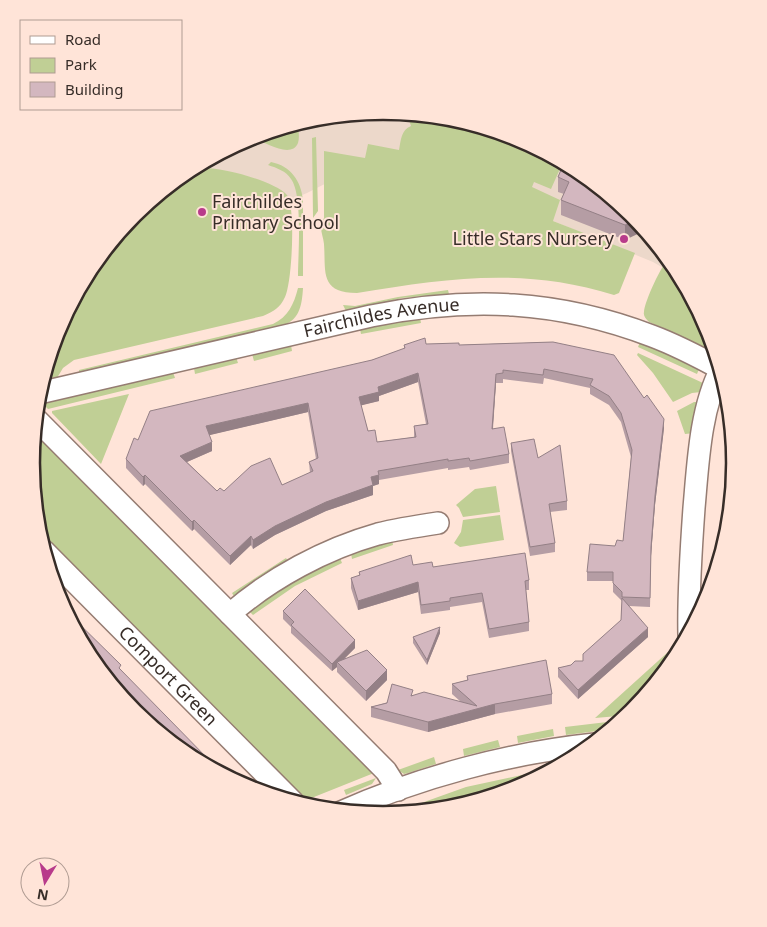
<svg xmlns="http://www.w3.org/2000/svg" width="767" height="927" viewBox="0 0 767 927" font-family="'Noto Sans',sans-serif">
<rect width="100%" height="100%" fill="#ffe4d8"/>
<path fill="#ecd8ca" d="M384,111l69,7 66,20 60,33 54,44 44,53 5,11 -29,-17 -129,-53 -162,-44 -55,28 -17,7 -155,14 53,-44 61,-32 66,-20z"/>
<path fill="#c0cf95" d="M407,114l46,4 66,20 44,24 -12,27 -17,-7 -2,5 28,13 -7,21 82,32 -16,40 -5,2c-91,-28 -166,-17 -257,-2 -38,0 -31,-22 -33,-49 -1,-10 -6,-16 0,-26v-67l41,7 3,-14 31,6c2,-10 2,-20 12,-24z
M298,123c0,6 2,14 0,20 -7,17 -35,-2 -46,-6z
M316,137l2,74 -5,7 -1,-80z
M271,162c20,4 30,19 32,38v76h-5c0,-22 5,-81 -7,-97 -5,-8 -14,-11 -23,-14z
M205,168c19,0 69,13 82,27 9,11 5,88 -2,102 -5,11 -11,14 -22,19l-189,44 -11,8 -6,10 -15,4 16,-54 33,-60 44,-54 51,-42z
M669,259l11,15 -1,3 3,2 27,50 8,26 -40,-21 -28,-12c-3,-3 -6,-6 -5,-10 0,-9 18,-49 25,-53z
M298,288h5c-1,16 -3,31 -19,37l-205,47v-2l194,-46c15,-7 21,-20 25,-36z
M448,290l1,4 -47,4 -56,13 -3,-6 12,1 43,-9z
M420,318l1,5 -60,11 -1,-5z
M640,342l59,27 -2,5 -59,-27z
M291,345l1,6 -38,10 -2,-7z
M638,353l65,30 -2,9 -9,1 -19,9 -20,-29 -16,-18z
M236,357l2,6 -43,11 -1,-6z
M173,372l2,6 -127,31 -4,-4 4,-4z
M129,394l-28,70 -49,-51v-2z
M694,402h5l-4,31 -10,1 -8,-23z
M35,430l339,343 -70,28 -265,-264 -8,-74z
M496,486l4,26 -37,5 -4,-9 -3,-3 19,-16z
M500,515l4,25 -44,7 -6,-4 7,-11 2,-12z
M392,539l1,6 -41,14 -1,-6z
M286,558l3,5 -54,35 -3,-5z
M340,558l2,5 -47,23 -42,29 -3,-3 1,-3 30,-22z
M668,652l2,1 1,13 -39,47 -2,2 -35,3z
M624,720l-11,9 -47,6 -1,-8z
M553,729l1,7 -36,7 -1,-7z
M498,740l2,7 -36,9 -1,-7z
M434,757l2,7 -28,9 -4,1 -6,-4z
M559,767l-41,22 -66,20 -67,7 81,-29z
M376,778l-4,6 -26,11 -2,-5z"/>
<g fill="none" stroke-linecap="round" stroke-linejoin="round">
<defs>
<g id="street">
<path id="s1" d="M39,393l332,-77c99,-20 187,-16 281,20 24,9 47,21 69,33"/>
<path d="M36,419l350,352 12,19"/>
<path id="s2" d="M44,551l249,251"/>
<path d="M230,614c41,-36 95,-65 148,-80 20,-5 40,-8 60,-11"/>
<path d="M689,635c-1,-42 2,-85 5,-127 4,-44 6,-99 27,-139"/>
<path d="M341,812c79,-35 168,-59 254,-68"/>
</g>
</defs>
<use href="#street" stroke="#957c72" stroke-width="24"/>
<use href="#street" stroke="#fff" stroke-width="21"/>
</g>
<path fill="#b59da4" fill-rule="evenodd" d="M564,163l69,52 -8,25 -64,-25v-15l3,-6 -6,-2v-15z
M553,342l111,86 -9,77 -4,51 -1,51 -21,-1 19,31 -70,62 -20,-22v-9l13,-3 12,-4 38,-41 1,-19 -9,-9v-11h-26v-9l28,-26 8,-5 8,-84 -10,-35 -12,-17 -19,-11v-6l-46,-10 -1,6 -40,-5v4h-7l-3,46 16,25v9l-39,7 -1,-3 -21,3v-2l-69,12v4l-6,2v9l-47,16 -51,24 -22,14 -2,-4 -21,20 -36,-36 -2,2 -47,-47 -2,2 -17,-18v-9l12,-19 266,-91v-4l22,-1 33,1zM418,382l8,42 -12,2v11l-37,5 -9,-11 -7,-26 18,-4v-5zM308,412l8,47 -7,3 1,11 -28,12 -58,6h-7l-30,-29 25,-11 -3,-16z
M511,443l27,15 29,43v9l-17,2 5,31v9l-25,4 -19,-105z
M413,565l20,2 96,13v10h-3l3,32v9l-40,7 -7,-36 -32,5v3l-29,4 -3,-22 -60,18 -7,-22v-10l8,-2v-4z
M283,611l72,37 -10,10 42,22 -21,21 -29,-29v-5l-5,4 -41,-38v-6l-8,-8z
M440,633l-13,32 -14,-22v-6z
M467,676l85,18v10l-57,10 -67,18 -57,-15v-10l42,-12 48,7 -9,-8v-10l15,-4z"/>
<path fill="#948086" d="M637,220l9,10 -21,10v-15z
M418,373v9l-39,14v5l-20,5v-9l19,-10z
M496,374v9l-4,55v-9z
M308,403v9l-102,24v-10z
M664,419v9l-9,77 -4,51 -1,51 1,-60 4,-51z
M212,442v9l-32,14v-9z
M145,475v9l-2,2v-9z
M379,475v9l-6,2v9l-47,16 -51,24 -22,14v-9l22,-14 96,-49z
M194,520v9l-2,2v-9z
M251,536v9l-21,20v-9z
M418,582v10l-60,18v-9z
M440,627v6l-13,32v-5z
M648,628v9l-70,62v-9z
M355,640v8l-16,16 -2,-2v5l-5,4v-7z
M387,670v10l-21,21v-10z
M495,704v10l-67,18v-10z
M211,762v7l-5,-3z"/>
<path fill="#d3b7bf" stroke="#948086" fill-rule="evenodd" d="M564,163l15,8 54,44 4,5 -12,5 -64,-25 8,-18 -11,-5z
M425,338l1,6 33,-1v2l94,-3 61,13 30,43 3,-3 17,24 -9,77 -4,51 -1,51 -28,-1v-5l-9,-9v-11h-26l3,-28 25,2 2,-6 6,1 9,-91 -11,-37 -12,-17 -19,-11 3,-6 -49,-10 -1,6 -40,-5v3l-7,1 -4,55 12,-2 5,27 -39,7 -1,-3 -21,3v-2l-70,12 1,4 -8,2 2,8 -47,17 -51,24 -22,14 -2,-4 -21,20 -36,-36 -2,2 -47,-47 -2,2 -17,-18 8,-21 4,2 12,-29 222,-51 33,-12 -1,-3zM418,373l10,51 -14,2 2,11 -39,5 -2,-12 -7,1 -9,-34 20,-5 -1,-5zM308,403l10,55 -9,4 4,9 -31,14 -12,-27 -19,8 -27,25 -4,-3 -3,3 -37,-35 32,-14 -6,-16z
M534,439l4,19 22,-13 7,56 -18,3 6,39 -25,4 -19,-104z
M525,553l4,27 -4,1 4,41 -40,7 -7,-36 -32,5v3l-29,4 -3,-23 -60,19 -7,-23 9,-3 -1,-3 52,-17 2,10 19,-3 1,5z
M305,589l50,51 -23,24 -41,-39 3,-3 -11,-11z
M622,598l26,30 -70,62 -20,-22 13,-3 4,-4h8v-7l38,-34z
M63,608l58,57 -2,3 92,94 -5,4 -18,-10 -54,-44 -44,-53z
M440,627l-13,33 -14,-23z
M367,650l20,20 -21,21 -29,-29z
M546,660l6,34 -57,10 -67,18 -57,-15 16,-4 5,-19 21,6 -2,6 13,-4 53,14 -25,-22 16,-4 -1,-4z"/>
<g fill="#b83b8b" stroke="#ffe4d8" stroke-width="2">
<circle cx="202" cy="212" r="5"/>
<circle cx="624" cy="239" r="5"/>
</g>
<g text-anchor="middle" stroke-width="4" stroke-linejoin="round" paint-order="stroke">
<g font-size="18" fill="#372d28" stroke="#ffe4d8" text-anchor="start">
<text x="212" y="208">Fairchildes<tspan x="212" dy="21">Primary School</tspan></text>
<text x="614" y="245" text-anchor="end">Little Stars Nursery</text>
</g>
<g font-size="18" fill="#372d28" stroke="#ffe4d8">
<text dy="6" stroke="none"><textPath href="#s1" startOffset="351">Fairchildes Avenue</textPath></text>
<text dy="6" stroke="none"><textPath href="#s2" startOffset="176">Comport Green</textPath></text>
</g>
</g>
<path d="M0 0H767V927H0ZM40 463a343 343 0 1 1 686 0a343 343 0 1 1-686 0Z" fill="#ffe4d8" fill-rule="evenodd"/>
<path fill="none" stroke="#372d28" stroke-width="2.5" d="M40 463a343 343 0 1 1 686 0a343 343 0 1 1-686 0Z"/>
<rect x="20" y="20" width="162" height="90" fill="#ffe4d8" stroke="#af9b92"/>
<rect x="30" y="36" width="25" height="8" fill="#ffffff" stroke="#af9b92"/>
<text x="65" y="45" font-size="15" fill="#372d28">Road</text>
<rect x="30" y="58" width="25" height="15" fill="#c0cf95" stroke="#af9b92"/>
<text x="65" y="70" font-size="15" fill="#372d28">Park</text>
<rect x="30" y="82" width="25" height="15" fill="#d3b7bf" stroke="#af9b92"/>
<text x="65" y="95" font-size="15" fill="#372d28">Building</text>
<g transform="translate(45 882) rotate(190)"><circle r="24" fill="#ffe4d8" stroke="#af9b92"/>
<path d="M0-4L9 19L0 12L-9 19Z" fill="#b83b8b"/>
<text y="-8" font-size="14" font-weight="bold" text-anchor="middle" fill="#372d28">N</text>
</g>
</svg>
